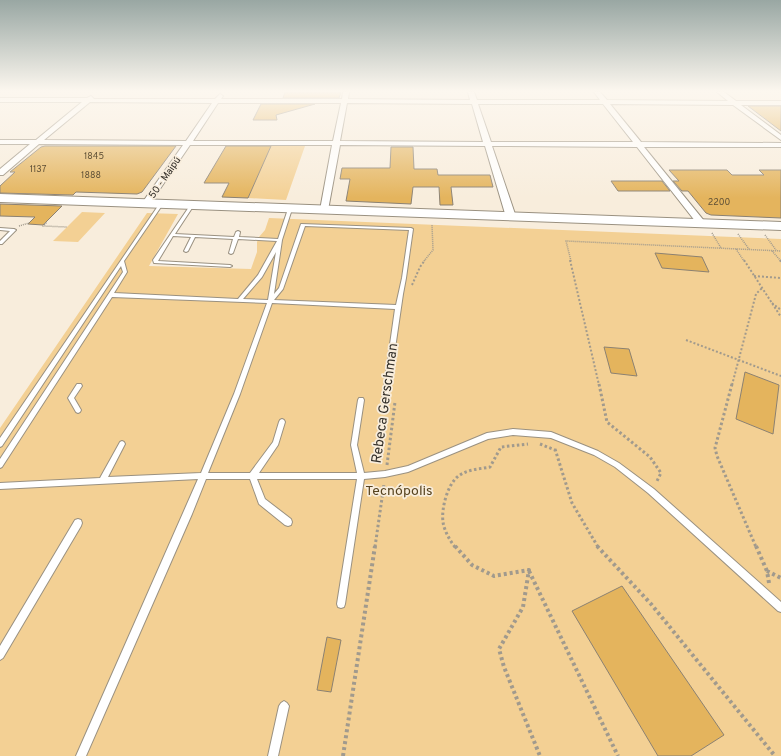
<svg xmlns="http://www.w3.org/2000/svg" width="781" height="756" viewBox="0 0 781 756" font-family="Overpass,sans-serif">
<rect width="100%" height="100%" fill="#f8eddc"/>
<path fill="#f3d094" d="M271,146h34l-19,54 -38,-2z
M82,212l23,1 -27,29 -25,-1z
M147,213l31,1 -29,52 102,3 6,-17v-10l2,-5 6,-7 4,-12 512,21v517h-781v-328z"/>
<path fill="#e4b45d" stroke="#8b8172" d="M285,92h56l-2,6h-56z
M261,104h54l-39,11 1,5h-24z
M748,106h33v25z
M45,146h131l-34,46 -5,2 -61,-2 -3,3 -73,-2v-7l15,-14h-5l31,-25z
M226,146h45l-23,52 -26,-1 7,-14h-25z
M391,147h22l1,22h23l1,6h52l3,12h-42l2,18h-13l-1,-18h-26l-2,17 -65,-3 4,-22h-10l2,-11h48z
M669,170h58l5,5h32l-5,-5h22v48l-70,-3 -5,-2 -18,-22h-6l-9,-10h6z
M611,181h51l8,10h-52z
M0,204l62,2 -19,19 -15,-1 7,-7 -35,-1z
M655,253l47,4 7,15 -47,-4z
M604,347l25,2 8,27 -26,-3z
M745,372l34,13 -6,49 -37,-15z
M622,586l102,149 -33,21h-33l-86,-145z
M327,637l14,3 -10,52 -14,-2z"/>
<g fill="none" stroke-linecap="round" stroke-linejoin="round">
<defs>
<path id="lane" d="M160,203l3,1 -39,57 3,11 -13,21 124,6 20,-24 19,-34 -39,-2 -5,14 -2,1 -2,-1 4,-14 -38,-2 -7,14 -2,1 -2,-1 7,-14 -18,-1 -15,25 72,4 2,1 -2,1 -76,-4 -1,-3 38,-56h1l2,1 -19,29 59,3 2,-5 2,-1 2,1 -1,5 39,2 10,-30 3,-1 1,1 -10,31 -8,54 5,-6 22,-64 110,4 2,1 -7,49 -3,16 -16,109h-4l-1,-2 13,-92 -123,-6 -32,91 -32,79h42l23,-31 6,-20 1,-2 2,-1 2,1 1,2 -7,23 -19,28h98l-6,-28 7,-45 1,-2h4l1,2 -7,45 7,28 21,-2 23,-5 79,-33 26,-4 38,3 47,19 21,12 35,26 127,113v10l-3,-1 -130,-118 -33,-26 -21,-12 -43,-17 -38,-3 -25,4 -80,33 -23,5 -21,2 -19,125 -1,3 -3,1 -3,-1 -1,-3 20,-125h-100l8,20 26,20 1,3 -1,3 -3,1 -3,-1 -26,-21 -9,-25h-44l-14,35 -106,242h-10l122,-277 -198,10v-6l100,-5 20,-36 2,-1 2,1 1,2 -17,33 93,-4 33,-79 33,-91 -155,-6 -110,170 -2,1v-9l123,-187 -2,-6 -119,180 -2,1v-9zM305,226l104,4 -7,48 -6,27 -122,-5 9,-11zM276,252l-8,48 -25,-1 19,-22z
M0,228l14,1 2,1 -14,14h-2v-3l10,-10 -10,-1z
M77,384h4l1,2 -8,12 7,12 -1,2 -2,1 -2,-1 -8,-14z
M78,519l3,1 1,3 -1,3 -78,132 -3,2v-14l75,-126z
M284,701l3,2 2,3 -11,50h-10l11,-50 2,-3z"/>
<path id="street" d="M343,92h6l-1,7 122,1 -2,-8h6l3,8h123l-6,-8h6l7,8 121,1 -11,-9h7l12,9h45v4h-40l40,30v5l-48,-35 -123,-1 31,38 140,1v4h-137l61,75 2,2 -2,2h-6l-62,-79 -145,-1 24,71 -5,3 -5,-3 -21,-71 -145,-1 -12,65 -4,3 -4,-3 12,-65h-142l-41,60 -3,1 -4,-3 41,-58 -144,-1 -36,31h-3v-6l30,-25h-30v-4h36l46,-38h-82v-4h87l4,-2 3,3h121l5,-5 3,2 -2,3h121zM90,102l122,1 -26,38 -142,-1zM218,103h123l-8,38h-140zM347,103l125,1 11,38 -143,-1zM478,104h125l30,38h-142z"/>
<path id="secondary" d="M0,194l781,28v8l-781,-28z"/>
</defs>
<use href="#lane" stroke="#9a9181" stroke-width="2"/>
<use href="#street" stroke="#9a9181" stroke-width="2"/>
<use href="#secondary" stroke="#9a9181" stroke-width="2"/>
<path stroke="#a19a8d" stroke-width="1.5" stroke-dasharray="1 1" stroke-linecap="butt" d="M44,224l2,-1 -3,3 24,1
M19,226l10,-3
M712,233l9,15
M738,234l11,15
M765,235l11,15
M736,249l8,12
M772,251l9,10
M424,261l9,-11 -1,-25
M571,261l-5,-20 215,10"/>
<path stroke="#a19a8d" stroke-width="2" stroke-dasharray="2 2" stroke-linecap="butt" d="M570,260l29,125
M744,260l37,57
M780,260l1,2
M754,276l27,2
M412,285l8,-18 5,-7
M772,303l9,7
M686,340l95,36
M732,385l24,-91 6,-6"/>
<path stroke="#a19a8d" stroke-width="3" stroke-dasharray="2.5 2.5" stroke-linecap="butt" d="M599,384l8,38 43,35 11,16 -5,10
M732,384l-17,64 2,8 39,91
M540,444l15,6
M555,449l17,54 26,44
M387,465l8,-63
M375,547l9,-63
M455,547c-5,-6 -11,-17 -12,-25 -2,-14 5,-40 17,-47 9,-6 20,-6 30,-8l11,-20 27,-3"/>
<path stroke="#a19a8d" stroke-width="4" stroke-dasharray="3 3" stroke-linecap="butt" d="M455,546l17,19 22,11 35,-6 -6,37 -24,42 5,18 36,89
M597,546l54,58 124,152
M756,546l11,25
M529,571l89,185
M769,583l-2,-12 14,7
M343,756l32,-210"/>
<use href="#lane" fill="#fff" fill-rule="evenodd"/>
<use href="#street" fill="#fff" fill-rule="evenodd"/>
<use href="#secondary" fill="#fff" fill-rule="evenodd"/>
</g>
<linearGradient id="sky" x2="0" y2="1"><stop stop-color="#99a7a3"/><stop offset="0.46" stop-color="#fcf7ef"/><stop offset="1" stop-color="#fcf7ef" stop-opacity="0"/></linearGradient>
<rect width="781" height="198" fill="url(#sky)"/>
<g text-anchor="middle" stroke-width="3.5" stroke-linejoin="round" paint-order="stroke">
<g font-size="9" fill="#5f5036">
<text x="94" y="159">1845</text>
<text x="38" y="172">1137</text>
<text x="91" y="178">1888</text>
<text x="719" y="205">2200</text>
</g>
<g font-size="10" fill="#332f29" stroke="#f8eddc">
<text transform="translate(164 177) rotate(-55)" y="4">50 - Maipú</text>
</g>
<g font-size="14" fill="#332f29" stroke="#f8eddc">
<text transform="translate(384 403) rotate(-82)" y="5">Rebeca Gerschman</text>
</g>
<g font-size="14" fill="#57431e" stroke="#f8eddc">
<text x="399" y="495">Tecnópolis</text>
</g>
</g>
</svg>
